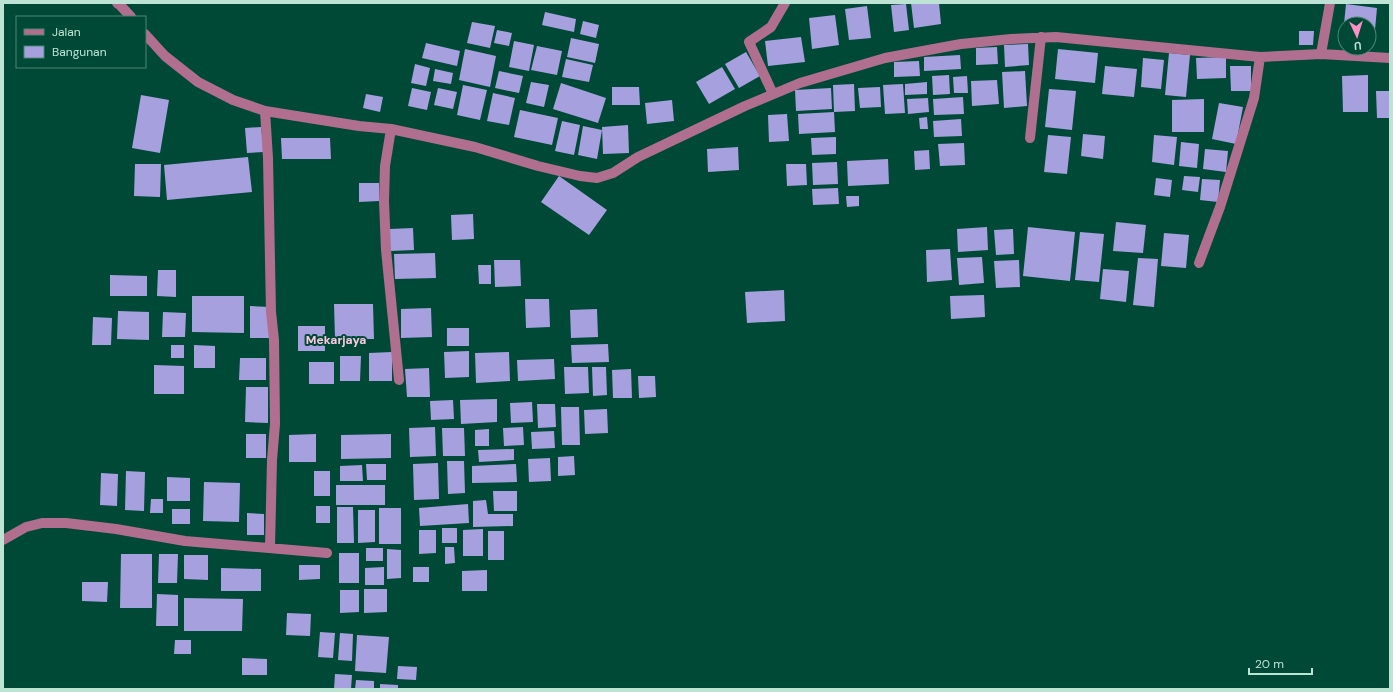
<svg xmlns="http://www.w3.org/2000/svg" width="1393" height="692" viewBox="0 0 1393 692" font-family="'DM Sans',sans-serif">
<rect width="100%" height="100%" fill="#004937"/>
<path fill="#a7a0df" d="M911,3h28l2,21 -27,4z
M906,4l3,26 -15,2 -3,-27z
M1346,4l31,4 -2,22 -6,-1v-5h-25z
M867,6l4,32 -22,2 -4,-31z
M545,12l31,7 -2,13 -32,-7z
M835,15l4,30 -27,4 -3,-31z
M583,21l16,4 -3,13 -16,-4z
M472,22l23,4 -5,22 -23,-5z
M497,30l15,3 -3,13 -15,-3z
M1299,31h15l-1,14h-14z
M801,37l4,25 -37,4 -3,-25z
M571,38l28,6 -4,19 -28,-6z
M514,41l20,4 -5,26 -20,-4z
M426,43l34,8 -3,15 -35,-8z
M1028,44l1,21 -24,2 -1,-22z
M537,46l25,5 -5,24 -26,-5z
M997,47l1,17 -22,1v-17z
M465,49l31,7 -6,31 -31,-7z
M1058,49l40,4 -3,30 -40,-4z
M746,52l14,24 -21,12 -14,-24z
M1169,53l21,2 -4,42 -21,-2z
M960,55l1,14 -37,2v-14z
M1226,57v21l-29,1 -1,-21z
M1143,58l21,2 -3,29 -20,-2z
M566,59l27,6 -4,17 -27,-5z
M919,61l1,15 -26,1v-15z
M415,64l15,4 -4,18 -15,-3z
M1105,66l32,3 -3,28 -32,-3z
M1230,66h21v25h-20z
M722,67l13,22 -26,15 -13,-22z
M435,69l18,4 -2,11 -18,-3z
M499,71l24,5 -4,17 -24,-5z
M1025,71l2,35 -23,2 -2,-36z
M949,75l1,19 -17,1 -1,-19z
M1368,75v37h-25l-1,-36z
M967,76l1,17h-14l-1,-16z
M997,80l2,24 -27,2 -1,-25z
M531,82l18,3 -5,22 -18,-4z
M927,82v12l-22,1v-11z
M561,83l45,15 -8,25 -45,-14z
M854,84l1,27 -21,1 -1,-27z
M903,84l2,29 -20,1 -2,-29z
M463,85l24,5 -7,30 -23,-5z
M612,87h27l1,18h-28z
M880,87l1,20 -21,1 -2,-20z
M412,88l19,4 -4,18 -19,-4z
M438,88l19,4 -4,17 -19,-4z
M831,88l1,21 -36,2 -1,-21z
M1049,89l27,2 -4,39 -27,-3z
M1376,91h14v27h-13z
M493,93l22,5 -6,27 -22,-4z
M366,94l17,3 -3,15 -17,-4z
M141,95l28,5 -9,53 -28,-5z
M963,97l1,17 -30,1 -1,-16z
M928,98l1,14 -21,2 -1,-15z
M1204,99v33h-32v-32z
M672,100l2,21 -27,3 -2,-21z
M1219,103l24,4 -7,37 -24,-5z
M520,110l38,8 -6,27 -38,-8z
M834,112l1,20 -36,2 -1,-20z
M787,114l2,27 -20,1 -1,-27z
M927,117l1,12h-8l-1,-11z
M961,119l1,17 -28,1 -1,-16z
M562,121l18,4 -6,30 -19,-4z
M628,125l1,28 -26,1 -1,-27z
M583,126l19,4 -5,29 -19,-4z
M261,127l3,25 -17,1 -2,-25z
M1083,134l22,2 -2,23 -22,-3z
M1048,135l23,2 -4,37 -23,-2z
M1154,135l23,2 -3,28 -22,-3z
M836,137v17l-24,1 -1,-17z
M281,138h49l1,21h-49z
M1181,142l18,2 -2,24 -18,-2z
M964,143l1,22 -25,1 -2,-22z
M738,147l1,23 -31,2 -1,-23z
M1205,149l23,2 -2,21 -23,-3z
M929,150l1,19 -15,1 -1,-19z
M248,157l4,35 -85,8 -3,-35z
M888,159l1,25 -41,2 -1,-25z
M837,162l1,22 -25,1 -1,-22z
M135,164h26l-1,33 -26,-1z
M786,164h20l1,21 -20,1z
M559,176l48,34 -18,25 -48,-33z
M1184,176l16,1 -2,15 -16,-2z
M1156,178l16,2 -2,17 -16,-2z
M1202,179l18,1 -2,22 -18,-2z
M359,183h20v18l-20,1z
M838,188l1,16 -26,1 -1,-16z
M846,196h13v10l-12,1z
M473,214l1,25 -22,1 -1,-25z
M1116,222l30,3 -3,28 -30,-2z
M987,227l1,23 -30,2 -1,-23z
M1028,227l47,5 -5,49 -47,-5z
M413,228l1,22 -24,1v-22z
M1013,229l1,25 -18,1 -2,-25z
M1080,232l24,2 -5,48 -24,-2z
M1164,233l25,2 -3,33 -25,-2z
M950,249l2,31 -25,2 -1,-32z
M435,253l1,25 -41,1 -1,-25z
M982,257l2,26 -25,2 -2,-27z
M1138,258l20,1 -4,48 -21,-2z
M494,260h26l1,26 -26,1z
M1019,260l1,27 -24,1 -2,-27z
M478,265h13v19h-12z
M1103,269l26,2 -3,31 -26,-3z
M158,270h18v27l-19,-1z
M110,275l37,1v20h-37z
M784,290l1,31 -38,2 -2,-31z
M984,295l1,22 -34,2 -1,-23z
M192,296h52v37l-52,-1z
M525,299h24l1,28 -24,1z
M334,304h39l1,35h-39z
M250,306l19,1v31h-19z
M431,308l1,29 -31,1v-29z
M597,309l1,28 -27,1 -1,-28z
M118,311l31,1v28l-32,-1z
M163,312l23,1 -1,24h-23z
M93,317l19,1 -1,27h-19z
M298,326h27v25h-27z
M447,328h22v18h-22z
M608,344l1,18 -37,1 -1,-18z
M171,345h13v13h-13z
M194,345l21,1v22h-21z
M469,351v26l-24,1 -1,-26z
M392,352v29h-23v-28z
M509,352l1,29 -34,2 -1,-30z
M340,356h21l-1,25h-20z
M240,358h26v22h-27z
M554,359l1,20 -37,2 -1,-21z
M309,362h25v22h-25z
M154,365l30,1v28h-30z
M564,367h24l1,26 -24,1z
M592,367h14l1,28 -14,1z
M429,368l1,29h-23l-2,-28z
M631,369l1,29h-19l-1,-28z
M638,376h17l1,21 -17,1z
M246,387h22v36l-23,-1z
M497,399v23l-36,2 -1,-24z
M453,400l1,19 -23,1 -1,-19z
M532,402l1,20 -22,1 -1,-20z
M537,404h18l1,23 -18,1z
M561,407h18l1,38h-18z
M607,409l1,24 -23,1 -1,-24z
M435,427l1,29 -26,1 -1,-29z
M523,427l1,18 -20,1 -1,-18z
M442,428h22l1,28h-22z
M489,429v17h-14v-16z
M554,431l1,17 -23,1 -1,-17z
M246,434h20v24h-20z
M316,434v28h-27v-27z
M391,434v24l-50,1v-24z
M514,449v11l-35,2 -1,-12z
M574,456l1,19 -17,1v-19z
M550,458l1,23 -22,1 -1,-23z
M447,461h17l1,32 -17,1z
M438,463l1,36 -25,1 -1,-36z
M366,464h20v16h-19z
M516,464l1,18 -45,1v-17z
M362,465l1,16h-23v-15z
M126,471l19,1 -1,39 -19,-1z
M314,471h16v25h-16z
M101,473l17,1 -1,32 -17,-1z
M167,477l23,1v23h-23z
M204,482l36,1 -1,39 -36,-1z
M336,485h49v20h-49z
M493,491h24v20h-23z
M151,499h12v14h-13z
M486,500l2,14h25v12l-40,1v-26z
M468,504l1,19 -49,3 -1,-18z
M316,506h14v17h-14z
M337,507h16l1,36h-17z
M379,508h22v36h-22z
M172,509h18v15h-18z
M358,510h17v32l-17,1z
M247,513l17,1v21h-17z
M442,528h15v15h-15z
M483,529v27h-20v-26z
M419,530h17v23l-17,1z
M488,531h16v29h-16z
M445,547h9l1,16 -10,1z
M366,548h17v13h-17z
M387,549l14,1v28l-14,1z
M339,553h20v30h-20z
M121,554h31v54h-32z
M159,554h19l-1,29h-19z
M184,555h24v25l-24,-1z
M299,565h21v14l-21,1z
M384,567v18h-19v-17z
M413,567h16v15h-16z
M221,568l40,1v22h-40z
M487,570v21h-25v-20z
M82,582h26l-1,20 -25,-1z
M364,589h23v23l-23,1z
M340,590h19v22l-19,1z
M157,594l21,1v31h-22z
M184,598l59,1 -1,32h-58z
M287,613l24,1 -1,22 -24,-1z
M320,632l15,1 -2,25 -15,-1z
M340,633l13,1 -1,27 -14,-1z
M357,635l32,2 -3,36 -31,-2z
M175,640h16v14h-17z
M242,658l25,1v16h-25z
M398,666l19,1 -1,13 -19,-1z
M335,674l17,1 -1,14h-17z
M356,680l18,1v8h-19z
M380,684l18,1v4h-18z"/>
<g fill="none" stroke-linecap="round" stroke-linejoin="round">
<path stroke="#b06f8f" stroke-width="10" d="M117,3l3,2 11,12
M145,34l20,22 33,26 35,18 32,11 94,15 32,3 84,18 63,19 42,10 17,2 16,-5 25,-16 107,-51 55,-23 85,-25 76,-14 50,-5 45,-2 204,20 61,-3 69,4
M1321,54l9,-51
M773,94l-24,-52 22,-15 14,-24
M265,111l3,47 3,154 3,28 1,84 -3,36 -2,87
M391,129l-6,37 -1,35 2,49 13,130
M1030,138l11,-101
M1199,263l21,-56 34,-109 6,-41
M3,540l23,-13 16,-4h24l50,6 69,12 142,12"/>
</g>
<g text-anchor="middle" stroke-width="4" stroke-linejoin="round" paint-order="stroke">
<g font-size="12" font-weight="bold" fill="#facbe0" stroke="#004937">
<text x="336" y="344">Mekarjaya</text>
</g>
</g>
<rect width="1393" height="692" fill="none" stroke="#bce3d3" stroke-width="8"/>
<rect x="16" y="16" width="130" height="52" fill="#004937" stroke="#4b8775"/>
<rect x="24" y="29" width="20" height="6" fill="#b06f8f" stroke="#4b8775"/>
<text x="52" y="36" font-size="12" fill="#bce3d3">Jalan</text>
<rect x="24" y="46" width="20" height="12" fill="#a7a0df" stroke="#4b8775"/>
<text x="52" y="56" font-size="12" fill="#bce3d3">Bangunan</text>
<g transform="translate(1357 36) rotate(176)"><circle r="19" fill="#004937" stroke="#4b8775"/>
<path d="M0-3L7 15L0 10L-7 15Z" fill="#fb8fc6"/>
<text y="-6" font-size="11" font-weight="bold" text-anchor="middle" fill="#bce3d3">U</text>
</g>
<path d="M1249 668v6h63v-6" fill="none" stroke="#bce3d3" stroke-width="2"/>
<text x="1255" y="668" font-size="12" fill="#bce3d3" stroke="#004937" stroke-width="3" paint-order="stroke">20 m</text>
</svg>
